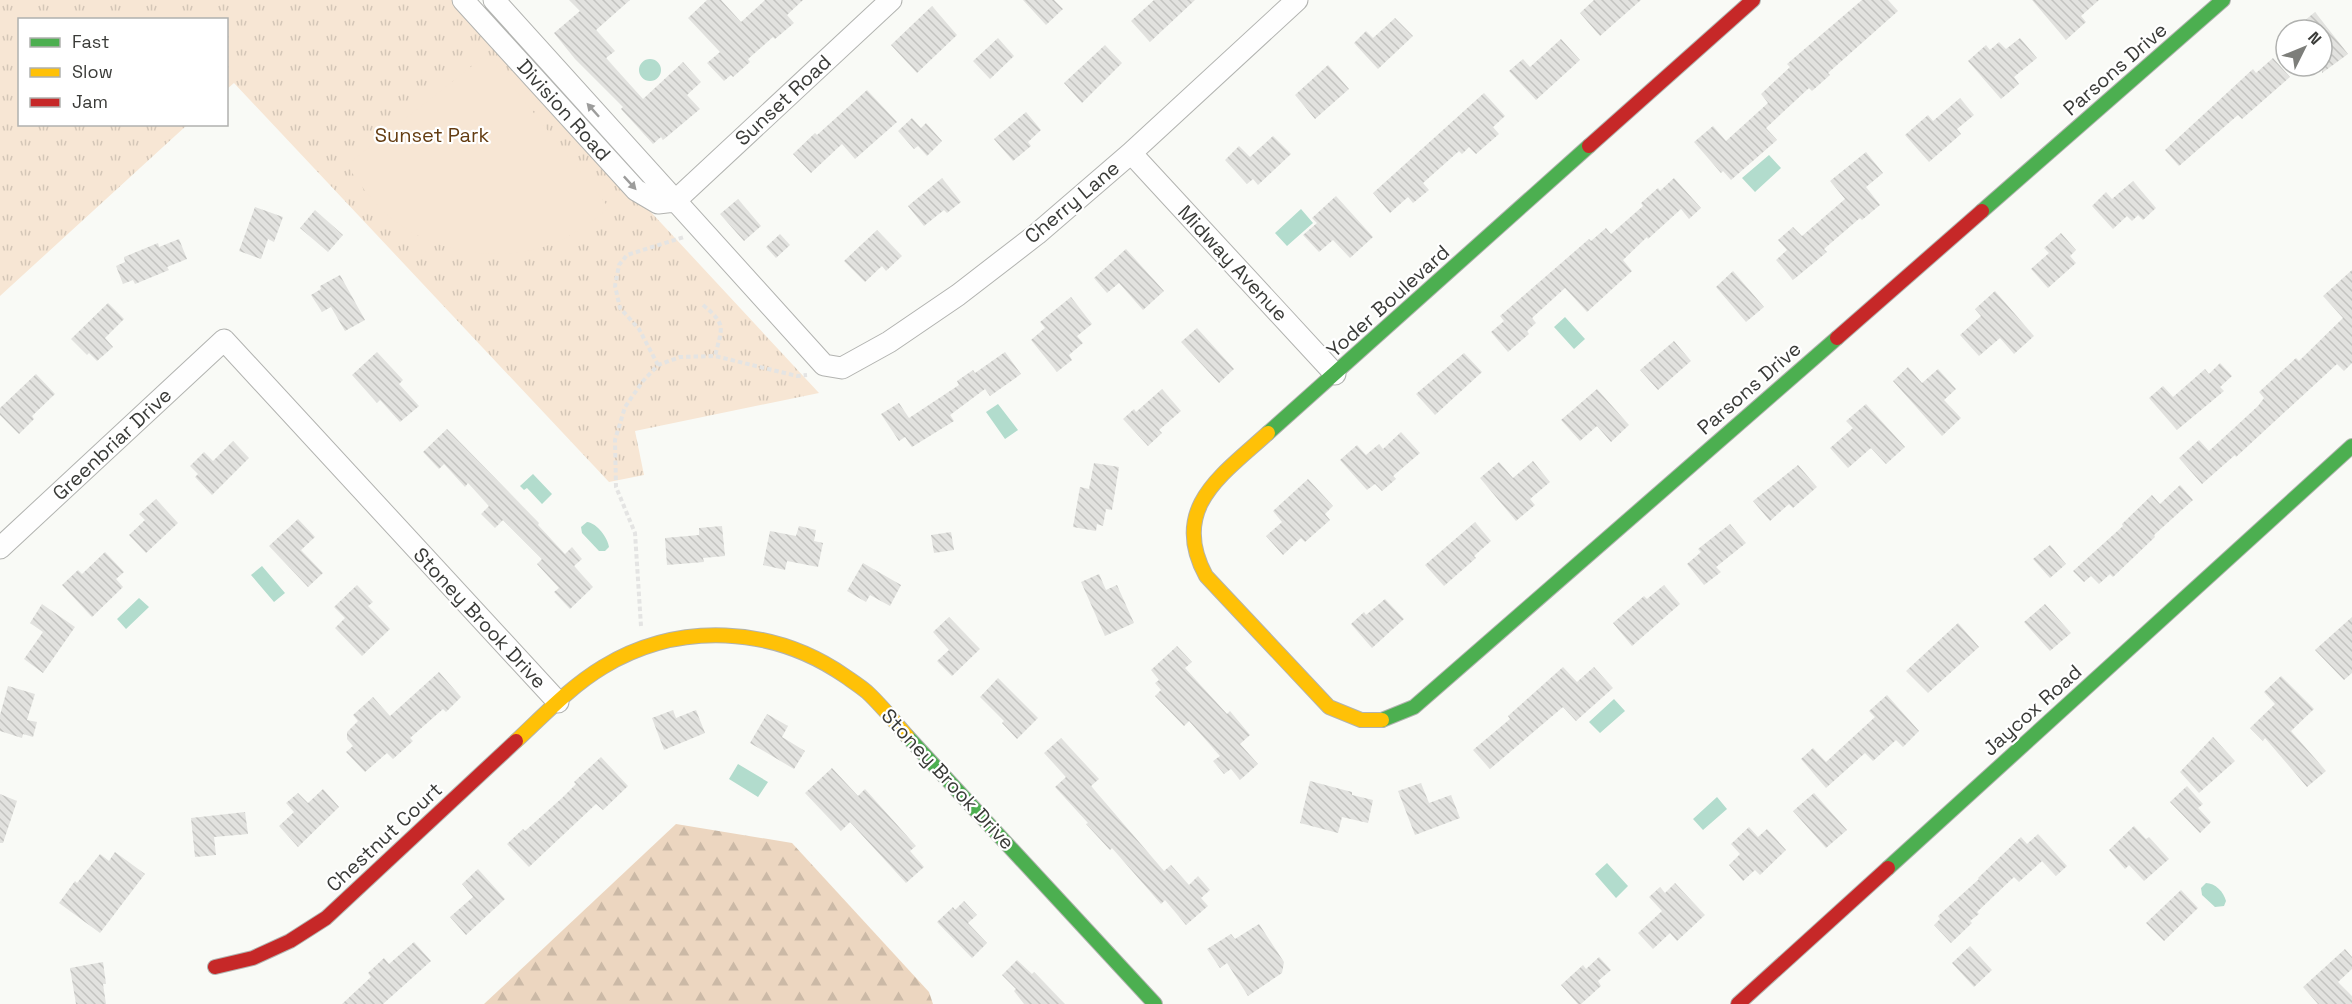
<svg xmlns="http://www.w3.org/2000/svg" width="2352" height="1004" viewBox="0 0 2352 1004" font-family="'Space Grotesk',sans-serif">
<defs>
<pattern id="forest-firs" width="22" height="20" patternUnits="userSpaceOnUse" patternTransform="scale(1.5)"><rect width="22" height="20" fill="#ecd6c0"/><path d="M5 1l3.5 6h-7zM16 11l3.5 6h-7z" fill="#cbb9a6"/></pattern>
<pattern id="park-tufts" width="24" height="20" patternUnits="userSpaceOnUse" patternTransform="scale(1.5)"><rect width="24" height="20" fill="#f7e6d4"/><path d="M3 7l-1-3M5 7V3M7 7l1-3M15 17l-1-3M17 17v-4M19 17l1-3" fill="none" stroke="#d4c6b7"/></pattern>
<pattern id="building-back-hatch" width="6" height="6" patternUnits="userSpaceOnUse" patternTransform="scale(1.5)"><rect width="6" height="6" fill="#e2e2df"/><path d="M-1 5l2 2M0 0l6 6M5-1l2 2" fill="none" stroke="#c3c3c0"/></pattern>
</defs>
<rect width="100%" height="100%" fill="#f9faf6"/>
<path fill="url(#forest-firs)" d="M676,824l116,19 137,149 4,12h-449z"/>
<path fill="url(#park-tufts)" d="M0,0h454l365,393 -184,38 9,44 -35,7 -375,-399 -7,6 -1,-69h-206v104l167,1 -187,171z"/>
<path fill="#f7e6d4" d="M487,54l122,154c-16,13 -31,24 -50,33 -56,25 -131,13 -176,-30 -14,-14 -25,-29 -36,-46z"/>
<path fill="#b2dccd" d="M639 70a11 11 0 1 1 22 0a11 11 0 1 1-22 0Z
M1769,155l12,13 -26,24 -13,-14z
M1301,209l12,14 -26,23 -12,-13z
M1565,317l20,22 -11,10 -20,-22z
M998,404l20,26 -13,9 -19,-27z
M533,474l19,20 -10,10 -15,-16 -3,2 -4,-4z
M587,522c10,1 21,16 22,25l-4,4h-6l-17,-18 -1,-6z
M262,566l23,27 -11,9 -23,-27z
M139,598l10,9 -23,22 -9,-10z
M1614,699l11,12 -25,22 -11,-11z
M738,764l30,18 -10,15 -29,-18z
M1717,797l10,12 -24,21 -10,-11z
M1607,863l21,23 -12,12 -21,-24z
M2206,883c9,0 18,9 20,18l-2,5 -9,1 -13,-12 -1,-7z"/>
<path fill="url(#building-back-hatch)" d="M569,0h61l-34,30 19,21 -9,7 37,41 40,-37 18,20 -14,13 13,14 -37,31 -2,-3 -8,7 -32,-35 2,-2 -48,-48 -21,-26 26,-22z
M707,0h14l20,22 24,-22h38l-16,15 7,8 -19,16 -2,-2 -25,22 2,3 -17,15 -2,-2 -7,6 -17,-18 13,-11 -32,-34z
M1023,0h31l9,9 -17,16z
M1154,0h41l-45,42 -19,-21z
M1594,0h47l-41,36 -20,-23z
M1862,0h26l10,11 -70,62 2,2 -18,16 -3,-3 -43,40 11,12 -46,40 -8,-9 -2,2 -27,-31 19,-16 13,15 42,-38 -7,-9 29,-27 -3,-3z
M2032,0h67l-18,16 5,6 -20,18z
M932,6l25,29 -40,38 -26,-28z
M2315,12l33,42 -26,19v-43h-29z
M1395,18l18,18 -35,33 -24,-26 12,-12 7,7z
M998,38l16,18 -24,23 -17,-18z
M2020,38l17,20 -23,19 5,7 -18,15 -33,-38 18,-16 4,5 9,-8 7,7z
M1561,39l19,21 -44,40 -27,-29 14,-12 7,8z
M1105,45l17,18 -40,40 -18,-20z
M2273,58l17,19 -48,42 -4,-4 -59,51 -14,-16 88,-81 3,4z
M1328,65l21,24 -34,30 -20,-24z
M867,90l30,32 -42,37 -13,-15 -31,29 -18,-19 22,-21 2,2z
M1484,93l21,23 -12,11 6,7 -23,20 -7,-7 -7,7 -3,-3 -36,32 6,7 -16,13 -5,-6 -18,16 -17,-20z
M1960,98l14,17 -17,14 4,5 -32,28 -24,-27 23,-20 5,6z
M1026,112l15,18 -13,12 3,4 -18,15 -19,-22z
M912,118l9,10 5,-5 16,18 -15,15 -9,-10 -4,3 -16,-18z
M1273,136l18,18 -33,31 -5,-6 -6,5 -22,-24 14,-14 11,11z
M1866,152l17,21 -17,14 14,18 -18,15 -2,-2 -36,31 3,3 -34,28 -17,-20 11,-10 -9,-10 15,-13 9,9 43,-37 -15,-18z
M942,178l19,24 -14,11 -3,-3 -20,16 -16,-20z
M1674,178l27,30 -12,11 -8,-10 -33,30 -1,-2 -24,23 9,11 -45,41 -22,-24 -33,30 4,5 -9,8 2,3 -21,18 -17,-20 13,-11 -4,-5 89,-77 2,2 15,-13 5,6 32,-28 -2,-3 17,-15 2,3z
M2133,181l23,27 -13,12 -5,-5 -6,6 -5,-5 -14,13 -21,-23 14,-14 6,7z
M1336,196l37,41 -23,21 -17,-18 -14,12 -16,-17 14,-12 -5,-5z
M738,199l23,27 -17,15 -24,-27z
M255,207l28,10 -9,25 -6,-3 -7,20 -22,-8z
M315,210l28,25 -15,17 -28,-24z
M877,230l25,26 -16,15 -4,-5 -17,16 -21,-21z
M2061,233l15,17 -6,6 6,7 -28,25 -17,-19 18,-16 -5,-5z
M780,234l10,11 -14,13 -10,-11z
M179,239l8,20 -20,8 2,3 -34,14 -2,-4 -10,4 -7,-18 9,-4 -1,-5 34,-14 1,4z
M1126,249l38,42 -21,19 -24,-27 -12,10 -13,-15z
M2352,270v93l-8,8 -7,-7 -101,93 -1,-2 -33,29 -23,-26 20,-18 10,11 49,-45 6,-8 -5,-6 37,-34 3,3 44,-43 -20,-22z
M1733,271l31,36 -18,15 -30,-35z
M340,275l25,45 -20,11 -14,-24 -9,5 -11,-17 10,-6 -1,-3z
M1995,291l39,45 -20,18 -14,-16 -21,18 -19,-21 21,-19 -6,-7z
M1071,297l21,27 -15,12 6,7 -14,12 3,5 -15,12 -26,-32 14,-12 -5,-6z
M108,303l16,16 -19,19 8,9 -16,14 -8,-8 -2,2 -16,-16z
M1197,328l37,41 -15,14 -38,-41z
M1674,341l17,20 -33,29 -18,-20z
M377,352l26,28 -4,4 20,22 -19,16 -20,-22 -3,3 -25,-28z
M1005,352l16,22 -31,22 -5,-7 -35,26 4,6 -42,26 -7,-10 -6,4 -18,-27 18,-11 10,15 50,-33 -2,-4 16,-11 2,3z
M1464,353l18,19 -47,43 -19,-21z
M2220,363l12,13 -12,11 4,4 -47,39 -28,-32 14,-12 10,11 32,-28 4,5z
M1908,367l14,16 16,-14 18,20 -12,11 17,18 -19,18 -49,-55z
M36,374l19,20 -23,22 2,3 -15,15 -19,-19v-7z
M1162,389l19,22 -22,19 3,3 -14,13 -25,-27 11,-10 2,3z
M1597,389l32,36 -18,17 -14,-16 -17,15 -19,-21z
M1866,404l39,43 -19,17 -15,-16 -23,20 -18,-20 23,-20 -7,-7z
M447,429l92,94 -1,2 27,29 7,-7 10,12 -8,7 19,21 -23,22 -16,-17 5,-4 -22,-24 5,-5 -39,-39 -8,8 -14,-14 8,-8 -21,-23 -3,4 -21,-23 -5,5 -16,-17z
M1401,432l19,21 -27,23 3,3 -14,12 -7,-7 -8,6 -27,-30 17,-15 9,10 13,-11 4,5z
M233,441l16,17 -37,37 -17,-18 3,-3 -8,-8 14,-14 9,9z
M1533,461l17,21 -20,17 5,6 -19,16 -36,-43 19,-16 14,16z
M1094,463l25,4 -7,43 -6,-1 -3,17 -6,-2 -1,7 -23,-4 7,-40 9,2z
M1798,465l19,22 -24,21 -4,-4 -19,17 -17,-20z
M1308,479l25,27 -8,8 5,6 -25,22 -4,-4 -18,17 -17,-19 16,-14 -9,-11z
M2180,485l13,15 -39,35 1,2 -42,40 -3,-3 -11,10 -8,-8 -7,6 -11,-11 50,-45 -1,-2 30,-29 8,9z
M156,499l22,24 -32,30 -17,-18 16,-15 -6,-6z
M298,519l17,18 -14,13 22,23 -15,14 -39,-41z
M1475,522l16,19 -17,15 2,2 -32,28 -19,-21z
M1730,524l16,19 -30,24 5,5 -17,13 -17,-21 14,-12 -3,-3z
M722,526l3,30 -22,2 1,4 -37,3 -2,-27 34,-3v-7z
M799,526l17,4 -2,11 9,2 -5,24 -31,-6 -2,9 -22,-5 7,-34 26,5z
M951,532l3,18 -20,3 -3,-18z
M2050,545l16,19 -16,14 -17,-19z
M105,552l19,20 -8,7 7,8 -31,30 -30,-32 16,-15 4,4z
M863,563l38,22 -11,21 -20,-11 -4,7 -19,-11z
M1099,574l7,16 11,-5 17,38 -29,13 -24,-54z
M357,585l16,17 -5,4 22,23 -28,27 -27,-28 10,-10 -11,-11z
M1664,585l16,19 -48,42 -19,-23 31,-27 3,3z
M1385,599l19,20 -32,29 -21,-24 13,-12 2,3z
M42,604l33,23 -32,46 -19,-14 19,-27 -13,-9z
M2045,604l26,29 -21,18 -26,-29z
M949,617l31,32 -28,27 -15,-15 12,-11 -16,-18z
M2352,617v56l-8,7 -29,-30z
M1958,623l21,24 -51,46 -22,-22z
M1177,646l15,16 -7,6 42,46 3,-3 20,24 -10,9 18,20 -18,16 -9,-11 -7,5 -11,-13 7,-5 -31,-35 -5,5 -29,-30 6,-6 -6,-7 4,-3 -8,-10z
M1563,667l14,15 17,-15 19,21 -37,33 -13,-14 -73,62 -17,-19 37,-31 -2,-3z
M439,672l22,25 -15,15 -3,-3 -33,29 3,3 -20,18 -6,-6 -22,19 -19,-20 7,-6 -6,-7v-7l11,-11 -5,-6 20,-18 17,19z
M2281,676l33,33 -23,22 35,40 -19,16 -42,-49 -2,3 -13,-13 25,-24 -11,-12z
M998,678l40,40 -21,21 -15,-16 2,-2 -24,-24z
M8,686l27,8 -8,26 10,2 -4,15 -10,-3 -1,4 -22,-7v-16z
M1887,695l32,36 -16,16 -7,-7 -23,21 -8,-8 -39,35 -25,-29 12,-11 13,14 49,-45 -6,-6z
M673,710l3,8 20,-8 9,23 -41,17 -12,-32z
M767,714l21,12 -6,11 23,14 -11,18 -44,-26z
M2213,737l22,24 -36,32 -19,-21z
M1061,738l38,41 -8,7 73,85 7,-6 18,20 9,-9 12,14 -9,8 7,8 -22,19 -21,-25 -4,4 -49,-56 -2,2 -24,-26 2,-1 -33,-36 11,-10 -22,-24z
M601,757l27,29 -25,24 -7,-6 -67,63 -22,-23 16,-15 2,2 37,-33 14,-14 -2,-2z
M832,768l26,28 7,-7 51,57 -6,5 14,16 -18,16 -56,-61 -9,9 -36,-38z
M1310,781l42,11v3l21,5 -5,23 -26,-6 -4,16 -38,-10z
M1421,783l8,20 22,-8 9,23 -45,17 -17,-44z
M2187,786l16,18 -5,4 13,14 -11,11 -30,-31z
M323,789l16,18 -41,40 -19,-21 15,-14 -8,-9 12,-10 10,10z
M1814,793l33,37 -21,18 -33,-37z
M0,794l17,7 -14,42h-3z
M245,812l3,22 -34,3 2,18 -21,2 -4,-39z
M2134,826l12,13 3,-2 20,22 -25,22 -15,-16 -4,4 -16,-19z
M1749,827l9,10 9,-8 19,21 -26,25 -5,-5 -12,11 -14,-16 11,-11 -9,-10z
M2038,834l29,32 -11,10 -14,-15 -23,21 -5,-5 -37,35 2,2 -9,7 2,2 -21,20 -17,-18 6,-6 -2,-3 41,-37 -1,-1 43,-41 6,7z
M115,852l30,22 -45,59 -41,-30 16,-22 2,2 23,-29 9,7z
M478,869l27,30 -39,36 -16,-18 23,-20 -11,-13z
M1675,883l30,32 -28,26 -7,-8 -17,16 -15,-16 24,-22 -13,-14 11,-10 5,6z
M2181,890l17,18 -34,33 -18,-18z
M964,901l13,14 -9,8 19,20 -15,15 -35,-36 16,-15 2,3z
M1259,924l25,38 -2,11 -34,23 -21,-33 -7,5 -13,-19 24,-15 4,5z
M414,942l17,19 -48,43h-41l29,-27 -3,-4 16,-15 5,6z
M1970,946l22,24 -18,17 -22,-24z
M2345,949l7,8v12l-14,13 14,14v8h-34l-15,-17z
M1599,957l12,13 -13,11 3,5 -20,18h-3l-17,-19 22,-20 3,4z
M1017,960l15,14 2,-2 31,32h-41l-10,-13 2,-2 -14,-14z
M103,962l3,22h-3l3,20h-30l-6,-36z"/>
<g fill="none" stroke-linecap="round" stroke-linejoin="round">
<defs>
<path id="street" d="M463,0l173,190 22,13 17,-2
M494,0l330,365 18,3 47,-26 69,-47 79,-61 94,-81 166,-153
M1131,153l204,221
M675,201l216,-201
M0,548l224,-208 334,362"/>
<path id="fast" d="M1982,211l241,-211
M1268,433l321,-287
M1382,720l32,-13 423,-369
M907,736l248,268
M1888,868l464,-422"/>
<path id="slow" d="M1268,433c-46,42 -99,75 -62,143l123,131 32,13h21
M516,741c28,-26 54,-54 87,-74 76,-46 170,-41 242,9 7,5 15,10 22,16 14,13 27,29 40,44"/>
<path id="jam" d="M1589,146l164,-146
M1837,338l145,-127
M215,967l38,-9 37,-17 36,-23 190,-177
M1738,1004l150,-136"/>
</defs>
<use href="#street" stroke="#b2b3b0" stroke-width="23"/>
<use href="#fast" stroke="#b2b3b0" stroke-width="16"/>
<use href="#slow" stroke="#b2b3b0" stroke-width="16"/>
<use href="#jam" stroke="#b2b3b0" stroke-width="16"/>
<path stroke="#e4e4e3" stroke-width="4" stroke-dasharray="4.5 3" stroke-linecap="butt" d="M703,305c24,20 19,22 12,51
M658,365l-19,-36 -19,-21 -5,-22 4,-21 8,-10 57,-18
M641,626l-6,-93 -19,-46 -1,-47 10,-33 18,-26 15,-16 22,-8 35,-1 82,20 10,-1"/>
<use href="#street" stroke="#fefefe" stroke-width="21"/>
<use href="#fast" stroke="#4caf50" stroke-width="14"/>
<use href="#slow" stroke="#ffc107" stroke-width="14"/>
<use href="#jam" stroke="#c62828" stroke-width="14"/>
</g>
<defs><path id="oneway-solid" d="M-6-.8H1V-3.2L6.5 0L1 3.2V.8H-6Z" transform="scale(1.5)"/></defs>
<g fill="#9c9c9b">
<use href="#oneway-solid" transform="translate(593 110) rotate(-132)"/>
<use href="#oneway-solid" transform="translate(630 183) rotate(47)"/>
</g>
<g text-anchor="middle" stroke-width="4.5" stroke-linejoin="round" paint-order="stroke">
<g font-size="20" fill="#3a3b38" stroke="#fff">
<text transform="translate(2115 69) rotate(-41)" y="7">Parsons Drive</text>
<text transform="translate(783 100) rotate(-43)" y="7">Sunset Road</text>
<text transform="translate(564 110) rotate(48)" y="7">Division Road</text>
<text transform="translate(1072 202) rotate(-40)" y="7">Cherry Lane</text>
<text transform="translate(1233 263) rotate(47)" y="7">Midway Avenue</text>
<text transform="translate(1388 301) rotate(-42)" y="7">Yoder Boulevard</text>
<text transform="translate(1749 388) rotate(-41)" y="7">Parsons Drive</text>
<text transform="translate(112 444) rotate(-43)" y="7">Greenbriar Drive</text>
<text transform="translate(480 618) rotate(47)" y="7">Stoney Brook Drive</text>
<text transform="translate(2032 710) rotate(-42)" y="7">Jaycox Road</text>
<text transform="translate(948 779) rotate(47)" y="7">Stoney Brook Drive</text>
<text transform="translate(384 837) rotate(-43)" y="7">Chestnut Court</text>
</g>
<g font-size="20" fill="#643d12" stroke="#fff">
<text x="432" y="142">Sunset Park</text>
</g>
</g>
<rect x="18" y="18" width="210" height="108" fill="#ffffff" stroke="#b0b1af" stroke-width="1.5"/>
<rect x="30" y="38" width="30" height="9" fill="#4caf50" stroke="#b0b1af" stroke-width="1.5"/>
<text x="72" y="48" font-size="18" fill="#3a3b38">Fast</text>
<rect x="30" y="68" width="30" height="9" fill="#ffc107" stroke="#b0b1af" stroke-width="1.5"/>
<text x="72" y="78" font-size="18" fill="#3a3b38">Slow</text>
<rect x="30" y="98" width="30" height="9" fill="#c62828" stroke="#b0b1af" stroke-width="1.5"/>
<text x="72" y="108" font-size="18" fill="#3a3b38">Jam</text>
<g transform="translate(2304 48) rotate(47)"><circle r="28" fill="#ffffff" stroke="#b0b1af" stroke-width="1.5"/>
<path d="M0-4.5L10 22L0 15L-10 22Z" fill="#7d7e7a"/>
<text y="-9" font-size="16" font-weight="bold" text-anchor="middle" fill="#3a3b38">N</text>
</g>
</svg>
